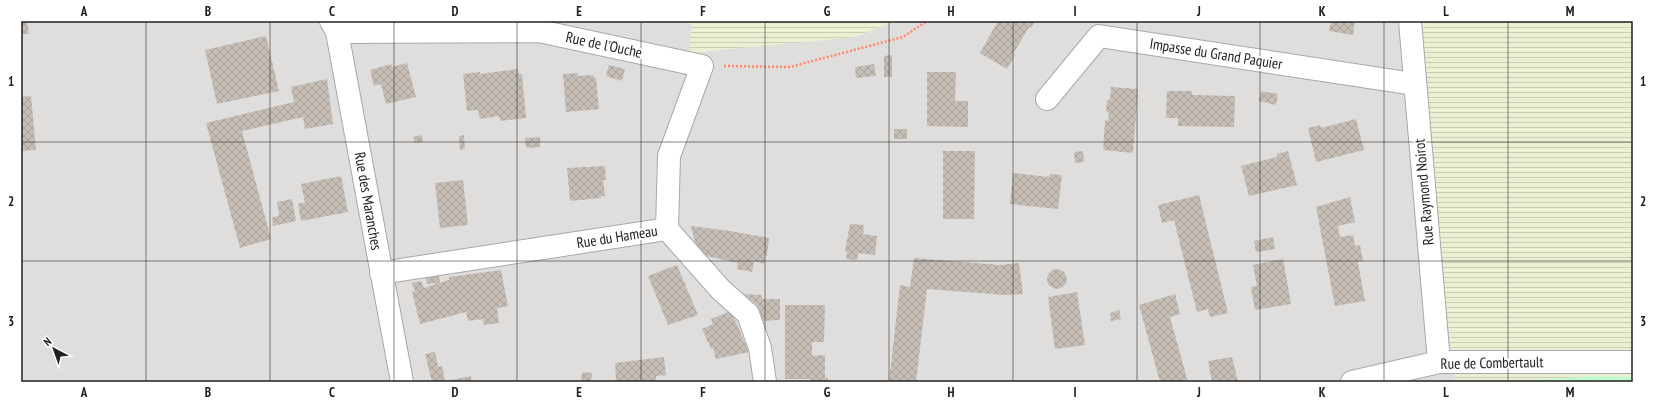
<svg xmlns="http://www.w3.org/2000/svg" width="1654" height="403" viewBox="0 0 1654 403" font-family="'PT Sans Narrow',sans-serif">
<defs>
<pattern id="farmland-rules" width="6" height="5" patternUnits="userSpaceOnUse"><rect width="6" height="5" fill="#ebf0d2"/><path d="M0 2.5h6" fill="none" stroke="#c9ceb4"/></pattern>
<pattern id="park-crowns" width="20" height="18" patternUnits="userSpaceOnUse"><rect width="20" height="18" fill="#c3fcce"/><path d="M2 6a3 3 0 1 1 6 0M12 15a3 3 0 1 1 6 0" fill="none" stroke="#a7d8b1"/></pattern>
<pattern id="building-cross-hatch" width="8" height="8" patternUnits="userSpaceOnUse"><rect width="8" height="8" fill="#c6beb6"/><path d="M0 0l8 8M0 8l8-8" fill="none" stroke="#aaa39c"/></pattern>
</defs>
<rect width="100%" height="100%" fill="#f1efe7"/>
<path fill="#dfdedd" d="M21,21h671l-2,31 165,-15 40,-16h515l45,361h-1434z"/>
<path fill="url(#farmland-rules)" d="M692,21h203l-40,16 -166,16z
M1410,21h223v361h-178z"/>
<path fill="url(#park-crowns)" d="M1591,376l42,1v5h-117z"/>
<path fill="url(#building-cross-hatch)" d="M21,21h6l2,13h-8z
M998,21h37l-4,7 -2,-1 -16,27 2,1 -8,14 -27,-16z
M1331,21h24l-2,14 -24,-4z
M266,36l13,55 -62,13 -12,-54z
M892,55v22h-8v-21z
M407,63l9,34 -30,7 -5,-20 -7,2 -4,-16 21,-6 1,3z
M874,64l2,12 -20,2 -1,-11z
M609,65l16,4 -3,12 -16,-5z
M518,69l1,5h3l4,44 -26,3 -1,-5 -19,3 -2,-9 -11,1 -4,-37 17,-2v2z
M927,72h29l-1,29h13v26l-41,-1z
M578,73v3l16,-1v3h2l3,31 -33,3 -3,-38z
M327,79l6,45 -28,5 -2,-12 -61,14 29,108 -31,9 -34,-125 88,-21 -3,-15z
M1111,87l27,2 -5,64 -30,-3 2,-30 3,1 1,-8 -3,-2 1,-10 3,-2z
M1167,91h25v4l43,1 -1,31 -56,-1v-8h-12z
M1261,91l17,3 -2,11 -17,-4z
M31,96l5,54 -15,1v-54z
M1356,119l8,31 -48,12 -8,-34 12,-3 1,3z
M894,129h13v10h-13z
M422,135l1,7 -8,1 -2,-6z
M464,135l1,14 -5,1 -1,-14z
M540,137v10l-14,1 -1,-10z
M943,151h32l-1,68h-31z
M1083,151l1,11 -9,1 -1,-11z
M1288,151l9,34 -48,11 -8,-30 36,-9v-3z
M605,166l1,14h-3l2,16h-4v2l-31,3 -3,-33z
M1013,173l36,4 1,-3 12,1 -4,34 -48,-5z
M341,176l7,36 -47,9 -3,-17 7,-2 -4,-18z
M463,180l5,45 -28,3 -5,-45z
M1199,195l29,118 -18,4 -2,-8 -11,3 -23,-92 -12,3 -4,-18z
M1350,197l5,25 -17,4 2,11 13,-2 2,11 5,-1 3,16 -5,1 7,39 -30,5 -19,-99z
M292,199l4,22 -23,5 -1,-9 7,-1 -2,-14z
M850,224l14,1 -1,9 14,2 -2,19 -17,-2 -1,7 -11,-1 1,-7 -2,-1z
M691,226l39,5 39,7 -2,18 -2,-1 -1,9 -10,-3 -2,11 -15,-3 1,-6 -40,-9z
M1273,237l2,12 -19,3 -2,-11z
M914,258l86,7 19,-2 4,31 -18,1 -78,-6 -11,93h-27l11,-97 10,2z
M1283,259l8,45 -36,6 -4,-23 6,-1 -4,-21z
M677,265l21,50 -30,10 -20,-49z
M1047 279a10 10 0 1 1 20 0a10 10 0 1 1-20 0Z
M501,270l7,36 -11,2 2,15 -15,2 -1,-6 -15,2 -2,-9 -46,12 -8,-32 3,-1 -3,-8 9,-2 3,7 25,-8v-3z
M439,275l1,8 -13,1 -2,-8z
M1077,292l8,53 -30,4 -7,-52z
M743,294l18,1 1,4h18v21l-19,1 -4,-16z
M1175,294l5,20 -10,3 18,65h-28l-21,-77z
M785,305h40l-1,37h-12v14l13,-1v23h3v4h-17v-3h-26z
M1119,310l2,9 -10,2 -1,-8z
M731,311l18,41 -33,7 -3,-11 -2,1 -9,-20 11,-5 -2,-5z
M435,352l3,15 4,-1 3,15 26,-5 1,6h-40l-7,-28z
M664,357l2,18 -10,1v6h-40l-1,-19z
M1232,357l6,25h-26l-4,-21z
M582,372l10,1 -1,9h-10z"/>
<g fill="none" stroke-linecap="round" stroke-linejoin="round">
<defs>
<path id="minor" d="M331,21l6,11 65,350
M1410,21l29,341
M337,32l202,-1 163,35 -33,90 -2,73
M1047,99l52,-63 315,48
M381,273l286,-44 54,61 27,24 12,34 5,34
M1352,382l87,-20h194"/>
</defs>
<use href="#minor" stroke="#a8a8a8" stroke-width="24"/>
<path stroke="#ff886a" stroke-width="2.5" stroke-dasharray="2 2" stroke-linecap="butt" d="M724,66l66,1 113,-30 24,-16"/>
<use href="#minor" stroke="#fff" stroke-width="22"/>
</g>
<path fill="none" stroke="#212121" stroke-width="1" stroke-opacity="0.55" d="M146,21v361M270,21v361M394,21v361M517,21v361M641,21v361M765,21v361M889,21v361M1013,21v361M1137,21v361M1260,21v361M1384,21v361M1508,21v361M21,142h1612M21,261h1612"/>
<g text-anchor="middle" stroke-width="4" stroke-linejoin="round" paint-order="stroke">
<g font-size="15" fill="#212121" stroke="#fff">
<text transform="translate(604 45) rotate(12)" y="5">Rue de l'Ouche</text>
<text transform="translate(1216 54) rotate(9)" y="5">Impasse du Grand Paquier</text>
<text transform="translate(1424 192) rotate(-95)" y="5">Rue Raymond Noirot</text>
<text transform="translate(368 201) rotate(80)" y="5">Rue des Maranches</text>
<text transform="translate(617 237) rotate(-9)" y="5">Rue du Hameau</text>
<text transform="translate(1492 363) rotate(-1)" y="5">Rue de Combertault</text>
</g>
</g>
<rect width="1654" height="403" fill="none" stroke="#ffffff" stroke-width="44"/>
<g transform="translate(54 349) rotate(319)" stroke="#ffffff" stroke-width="3" paint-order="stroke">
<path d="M0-3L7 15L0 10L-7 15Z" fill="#212121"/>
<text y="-6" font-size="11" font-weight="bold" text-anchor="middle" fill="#212121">N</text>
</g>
<rect x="22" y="22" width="1610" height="359" fill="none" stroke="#212121" stroke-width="1.5"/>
<g font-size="13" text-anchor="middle" font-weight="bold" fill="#212121">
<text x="84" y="16">A</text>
<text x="208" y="16">B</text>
<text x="332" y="16">C</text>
<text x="455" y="16">D</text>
<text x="579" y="16">E</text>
<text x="703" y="16">F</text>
<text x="827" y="16">G</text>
<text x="951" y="16">H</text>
<text x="1075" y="16">I</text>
<text x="1199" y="16">J</text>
<text x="1322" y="16">K</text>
<text x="1446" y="16">L</text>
<text x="1570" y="16">M</text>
<text x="11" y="86">1</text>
<text x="1643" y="86">1</text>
<text x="11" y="206">2</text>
<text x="1643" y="206">2</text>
<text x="11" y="326">3</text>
<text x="1643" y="326">3</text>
<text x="84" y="397">A</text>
<text x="208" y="397">B</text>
<text x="332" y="397">C</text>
<text x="455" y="397">D</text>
<text x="579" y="397">E</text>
<text x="703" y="397">F</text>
<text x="827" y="397">G</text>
<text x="951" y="397">H</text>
<text x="1075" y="397">I</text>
<text x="1199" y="397">J</text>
<text x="1322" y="397">K</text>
<text x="1446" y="397">L</text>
<text x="1570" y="397">M</text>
</g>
</svg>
